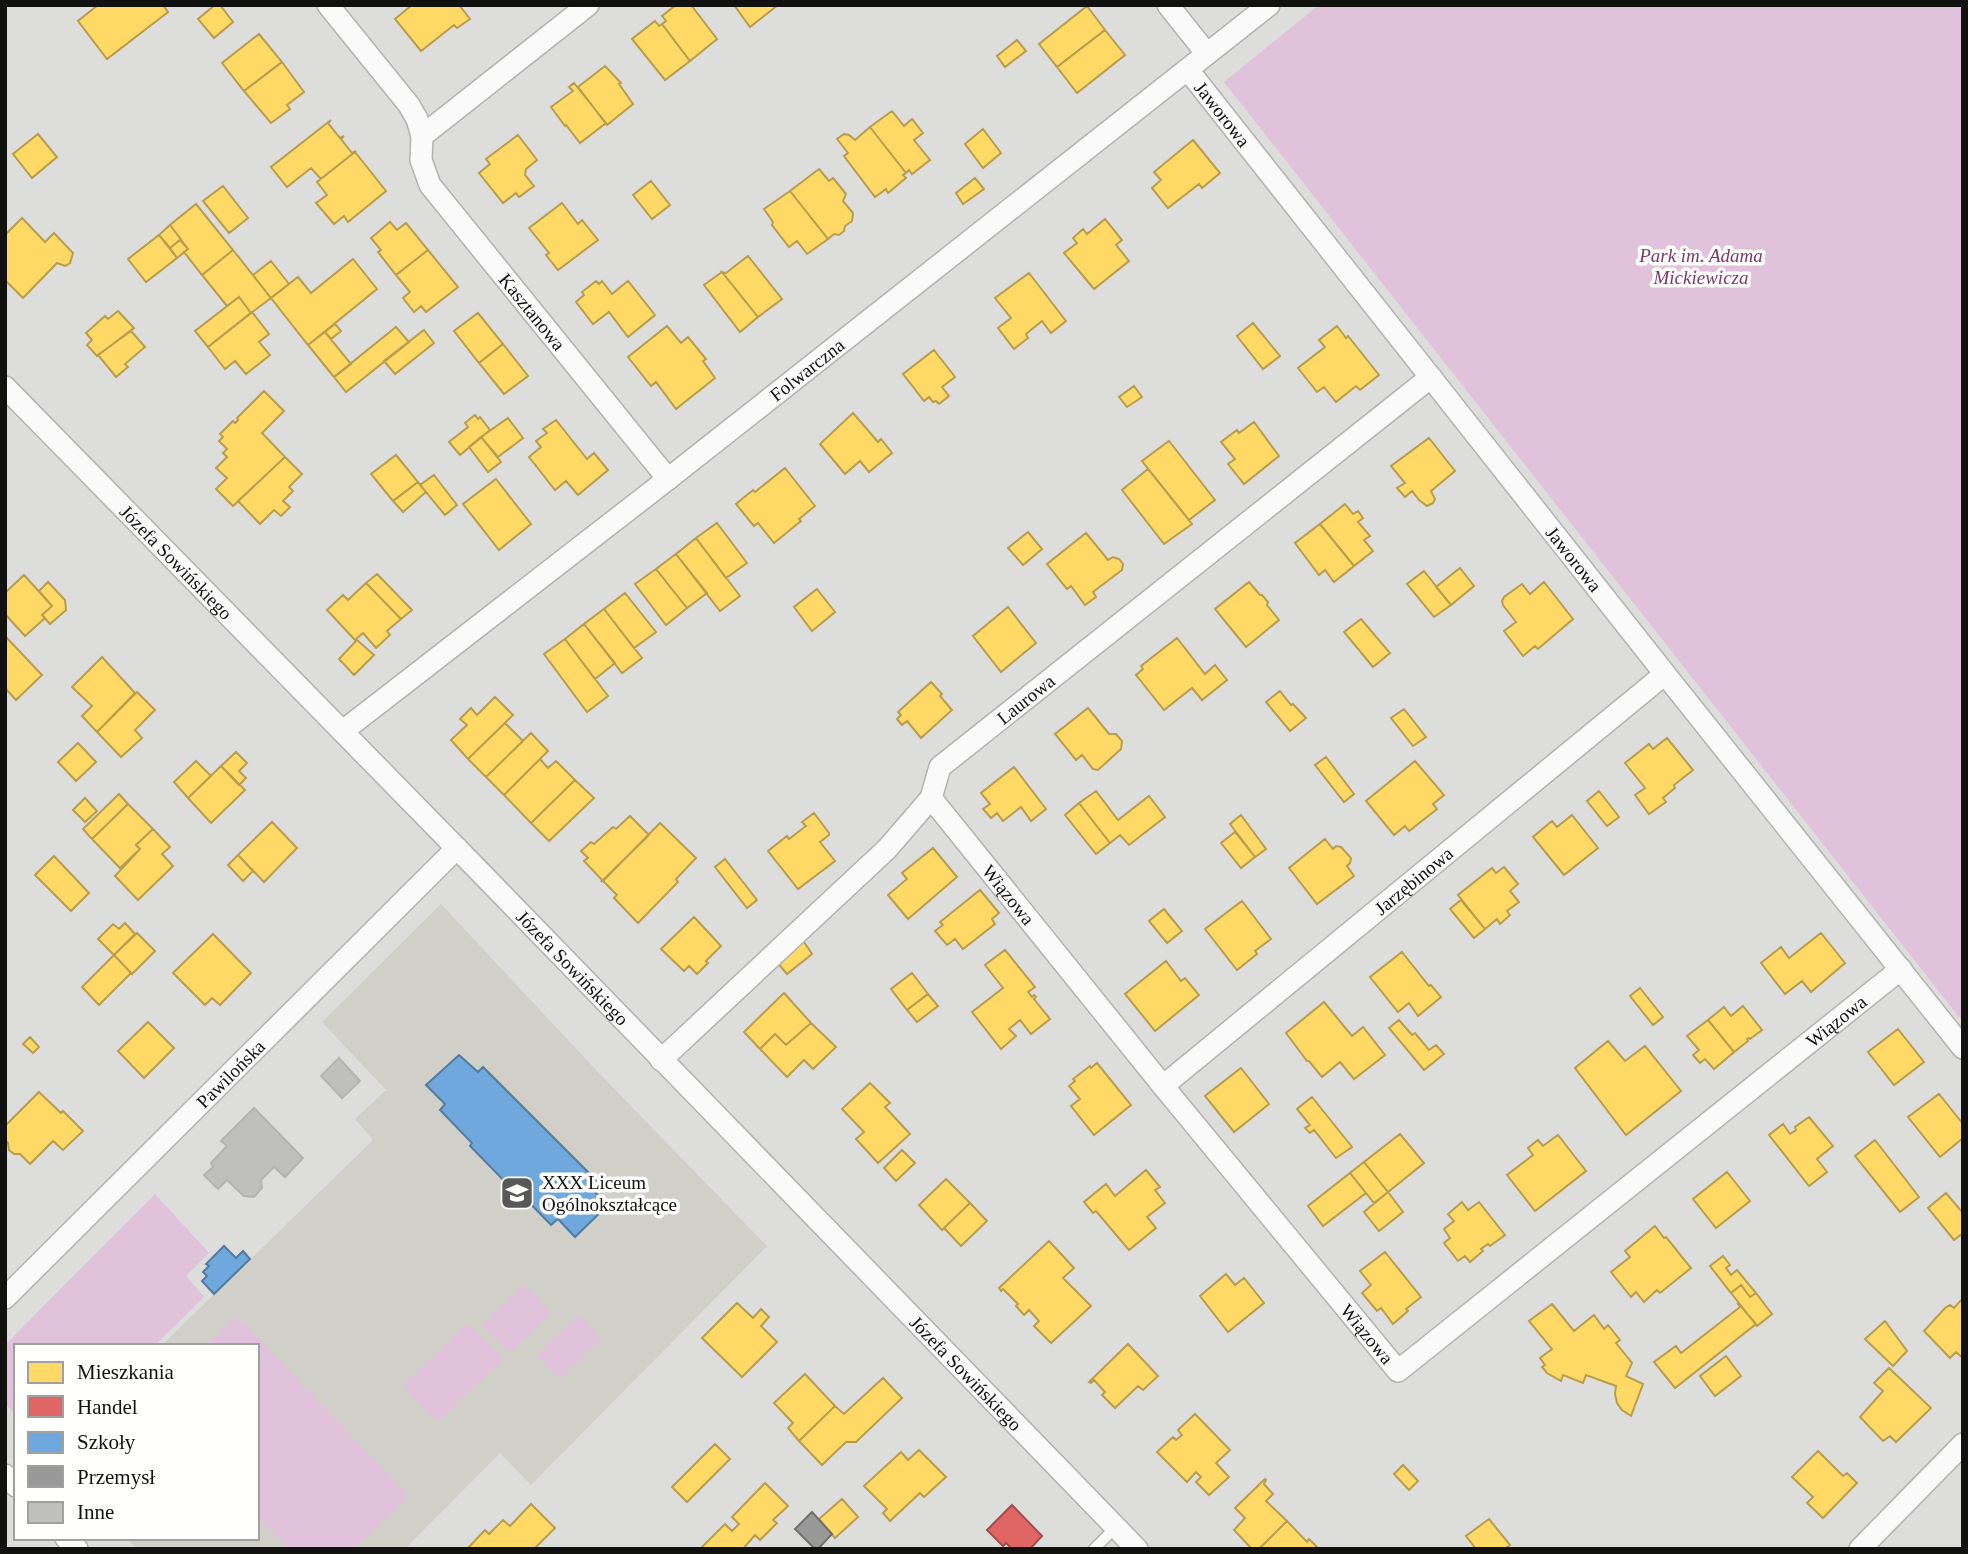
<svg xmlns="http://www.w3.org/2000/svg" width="1968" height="1554" viewBox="0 0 1968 1554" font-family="'Times New Roman',serif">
<rect width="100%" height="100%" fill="#dddddc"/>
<path fill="#d0d0c9" d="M441,904l155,166 171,176 -236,239 -31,-32 -95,96h-268l-10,-11h130v-192h-96l212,-206 -18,-21 31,-29 -64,-68z"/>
<path fill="#e0c2da" d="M1319,5h644v1017l-739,-940z
M155,1194l54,59 -23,23 18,21 -50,49h-138v68l-11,-10v-59z
M524,1284l27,29 -41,40 -28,-28z
M579,1315l22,23 -41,41 -23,-24z
M237,1316l172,180 -55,53h-65l-32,-34v-169h-51z
M468,1323l36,36 -67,63 -34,-36z"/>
<path fill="#ffd966" stroke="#b89d4c" stroke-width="2" d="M98,5h65l5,7 -61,47 -29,-38z
M215,5h5l13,17 -19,16 -16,-19z
M412,5h47l11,14 -13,9 -3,-3 -33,26 -26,-32z
M676,5h15l26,34 -27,22 -28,-37 4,-3 -4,-5z
M734,5h44l-28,22z
M1087,6l18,24 -48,37 -18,-23z
M655,21l4,5 3,-2 28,37 -25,19 -33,-41z
M1105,30l20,25 -48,38 -20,-26z
M259,34l23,28 -38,29 -22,-28z
M1017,40l9,11 -21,16 -8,-11z
M282,62l22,30 -17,13 3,4 -19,14 -27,-32z
M605,66l16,17 -2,1 14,20 -26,21 -29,-38z
M574,83l32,40 -26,20 -14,-18 -1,1 -14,-19 22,-16 -4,-4z
M892,111l12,15 8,-7 11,14 -9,7 16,20 -18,14 -3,-4 -3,3 -36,-46z
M331,120l-3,3 12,15 4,-2 -3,3 11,14 4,-2 -35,28 -10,-11 -24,19 -16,-20z
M870,127l36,46 -3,2 3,3 -18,15 -2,-4 -11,8 -31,-41 4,-3 -11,-14 7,-5 5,1 6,5z
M983,129l18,24 -18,15 -18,-24z
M38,134l19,23 -25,21 -19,-24z
M518,135l19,25 -11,9 -1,6 9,11 -15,11 -3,-4 -13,10 -24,-30 11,-9 -4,-5z
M1193,140l27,33 -18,15 -3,-4 -31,24 -16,-20 9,-8 -7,-8z
M355,152l31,39 -38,31 -4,-6 -10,8 -18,-21 11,-8 -10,-13z
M819,169l10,12 4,-3 13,16 -3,7 10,12 -1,8 -7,5 -1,5 -5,4 -5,-1 -6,5 -38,-48z
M975,178l9,11 -21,15 -7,-11z
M651,181l19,24 -18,14 -19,-24z
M223,186l25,32 -19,15 -26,-32z
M790,191l38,48 -21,15 -10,-13 -8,6 -17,-22 1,-3 -9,-13z
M562,203l16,21 4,-4 16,20 -40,30 -12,-15 3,-2 -20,-25z
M196,204l37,46 -31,25 -18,-23 4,-3 -18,-24z
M22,218l23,24 9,-9 19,20 -3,10 -5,3 -8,-3 -34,35 -18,-18v-45z
M1105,219l17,21 -6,5 13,16 -35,28 -30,-36 13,-10 -4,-5 10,-9 4,5z
M390,222l7,8 9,-7 22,27 -32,25 -18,-23 3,-2 -10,-12z
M170,225l11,14 -11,9 -11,-13z
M159,235l18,23 -31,24 -18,-23z
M180,240l8,9 -11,9 -7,-10z
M233,250l38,48 -20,15 -12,-16 -12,9 -25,-31z
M428,250l30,37 -32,25 -5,-6 -7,6 -11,-14 7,-6 -14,-17z
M748,256l34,43 -24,18 -36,-45 4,1z
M353,259l24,30 -69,56 -37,-47 27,-21 13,16z
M271,261l18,23 -18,14 -18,-23z
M722,272l36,45 -18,15 -36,-47z
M1029,273l37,48 -15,12 -9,-12 -16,13 2,4 -14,11 -16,-21 13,-10 -16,-20z
M596,281l3,3 3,-3 10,13 16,-13 27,34 -27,22 -19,-25 -16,12 -17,-22 8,-7 -2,-3z
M239,297l12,16 -43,34 -13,-16z
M118,311l16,17 -37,28 -10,-11 5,-5 -6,-7 19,-17 3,3z
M252,312l17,22 -10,8 11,13 -24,19 -11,-13 -10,8 -17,-22z
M478,313l25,31 -24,19 -25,-32z
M1253,323l27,33 -17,13 -26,-33z
M335,324l6,7 -10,8 -6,-7z
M667,326l14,17 7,-6 18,22 -3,2 12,17 -39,31 -20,-27 -5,4 -23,-29z
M1337,326l9,12 2,-2 31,39 -19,15 -4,-4 -20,16 -12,-15 -7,5 -19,-24 27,-21 -6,-7z
M396,327l13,15 -63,50 -12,-15z
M424,330l10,13 -39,31 -11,-13z
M131,331l14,16 -20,17 3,3 -12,10 -18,-22z
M325,332l26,32 -17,13 -26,-32z
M503,344l25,32 -24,18 -25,-31z
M934,350l21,27 -13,10 7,9 -10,8 -3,-3 -3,1 -4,-5 -5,4 -21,-27z
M1134,386l8,11 -15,10 -8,-10z
M264,391l20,20 -22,22 23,24 -52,49 -17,-17 11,-11 -11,-10 11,-11 -4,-4 4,-4 -8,-8 4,-4 -3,-3 13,-13 2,2 3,-3 -1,-2z
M853,413l25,29 3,-3 11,14 -23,19 -9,-11 -15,13 -25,-30z
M475,415l3,4 2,-2 10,13 -30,25 -11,-13 19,-15 -3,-4z
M508,418l15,20 -25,19 -17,-20z
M556,420l31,39 7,-6 14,17 -30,25 -12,-14 -11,9 -26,-33 12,-10 -5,-6 11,-8 -4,-4z
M1254,422l25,34 -35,28 -16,-20 7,-5 -14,-17 16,-12 2,3z
M481,437l20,25 -13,10 -19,-25z
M1429,438l26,33 -24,20 4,8 -2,4 -6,3 -8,-6 -7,-9 -7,6 -8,-9 8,-5 -14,-17z
M1169,441l46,59 -26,20 -47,-59z
M396,455l22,27 -25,19 -22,-27z
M285,457l17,17 -13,13 4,4 -10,10 7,6 -9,9 -7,-6 -14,14 -22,-23z
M785,468l30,38 -16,13 2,2 -27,22 -16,-20 -4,3 -18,-22 17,-14 2,2z
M1148,469l44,55 -28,20 -42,-54z
M434,475l23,30 -12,10 -25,-30z
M496,479l35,45 -32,26 -36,-46z
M418,482l8,10 -23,20 -10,-11z
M1345,504l8,10 5,-3 5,7 -5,4 12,14 -6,4 9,11 -19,15 -34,-42z
M717,523l30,40 -21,15 -30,-40z
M1320,524l34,42 -20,16 -9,-12 -6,5 -24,-32z
M1028,532l14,17 -19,16 -15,-17z
M1086,533l22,27 5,-3 6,2 4,5 -1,6 -29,22 3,5 -11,8 -14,-19 -4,3 -20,-25z
M696,538l44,58 -20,15 -44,-57z
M676,554l31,39 -20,15 -31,-39z
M1460,568l14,18 -23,19 -15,-18z
M656,569l31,39 -21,17 -31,-41z
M1424,571l27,34 -17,12 -27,-33z
M377,574l35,36 -11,9 -35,-36z
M24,575l28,31 -10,9 3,3 -20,18 -20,-22v-21z
M48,582l17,18 1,10 -16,14 -8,-9 10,-9 -13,-15z
M1249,582l11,13h2l6,7 -1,3 12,15 -33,27 -31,-38z
M1544,582l29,37 -35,30 -3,-3 -12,10 -19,-25 12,-9 -13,-17 -1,-4 2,-4 18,-13 8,10z
M366,583l35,36 -14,12 3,4 -14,13 -13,-15 -8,7 -28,-30 16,-15 5,5z
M817,589l18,23 -23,19 -18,-24z
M625,593l31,39 -22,16 -30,-39z
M1008,607l28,36 -35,29 -28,-36z
M604,609l38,49 -20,15 -38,-49z
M1361,619l29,34 -17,14 -29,-35z
M584,624l31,39 -20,16 -30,-40z
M5,636l37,39 -26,25 -11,-12z
M1177,638l28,36 10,-9 12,15 -25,20 -10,-12 -28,22 -28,-35 7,-6 -2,-3z
M565,639l43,57 -21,16 -43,-58z
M357,640l17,15 -20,20 -15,-16z
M102,657l33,36 -38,39 -15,-16 10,-10 -20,-19z
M931,682l11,12 -2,2 12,14 -31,28 -14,-17 -5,4 -5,-6 4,-4 -3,-3z
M1280,691l11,14 2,-1 13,14 -16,13 -24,-29z
M137,692l18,18 -20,20 7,8 -21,19 -24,-25z
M495,697l18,18 -45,44 -17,-19 16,-15 -7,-6 11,-11 6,7z
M1088,708l21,26h7l6,7 -1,8 -23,21 -5,-1 -11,-14 -6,5 -21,-26z
M1404,709l22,28 -13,9 -22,-28z
M505,723l18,18 -37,36 -18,-18z
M531,733l17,18 -44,44 -18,-18z
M1667,738l26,32 -19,15 1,3 -12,10 3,4 -17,12 -14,-19 10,-7 -20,-25 24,-19 4,5z
M78,743l18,19 -20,19 -18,-19z
M236,752l11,11 -8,8 7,7 -7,7 -18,-19z
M1326,757l28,37 -10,8 -29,-37z
M540,759l8,9 8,-7 19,19 -44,43 -27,-28z
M196,761l15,15 -23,22 -14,-16z
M1415,761l29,34 -11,9 4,5 -28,22 -4,-5 -11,9 -28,-34z
M221,766l24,24 -34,33 -23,-25z
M1014,767l32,42 -15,12 -10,-14 -18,14 -6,-8 -6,5 -8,-9 7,-5 -9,-11z
M575,780l19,18 -45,43 -18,-18z
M1096,791l22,29 31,-24 16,21 -36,28 -9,-10 -10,8 -31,-40z
M1599,791l20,26 -12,9 -20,-25z
M119,794l9,10 -36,35 -9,-10z
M85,798l12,13 -12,11 -12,-12z
M1079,803l31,40 -14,11 -31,-39z
M128,804l25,25 -17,16 4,4 -20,19 -28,-29z
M814,813l15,20v2l-9,7 15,19 -37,28 -30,-38 19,-15 2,3 17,-13 -4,-4z
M1241,815l25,34 -11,8 -25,-33z
M1572,815l26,33 -34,27 -31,-38 19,-16 5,6z
M630,816l19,19 -48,47 1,-2 -18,-19 4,-3 -7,-7 10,-9 3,2 19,-17 3,2z
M272,822l25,26 -33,34 -26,-27z
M660,823l36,35 -20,21 2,3 -40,41 -24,-25 3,-3 -14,-14z
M153,829l17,18 -8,7 11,12 -35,34 -23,-24 25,-27 -4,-4z
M1235,832l20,25 -14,11 -20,-25z
M1325,839l8,10 3,-3 5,1 10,11 -1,5 -3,3 7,10 -37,28 -28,-36z
M933,848l24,29 -49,42 -20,-24 19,-16 -5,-6z
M238,855l15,16 -10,10 -15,-16z
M54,856l35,37 -18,18 -36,-36z
M725,859l32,41 -10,8 -32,-41z
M1504,867l14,17 -8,7 9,11 -12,9 3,4 -10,9 -3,-5 -12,10 -27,-34 34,-27 4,5z
M980,890l19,23 -7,6 3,5 -32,25 -8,-10 -8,6 -12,-14 8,-6 -3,-3z
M1461,900l24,29 -11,9 -24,-29z
M1242,901l29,38 -16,12 2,3 -20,16 -32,-41z
M1164,909l18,22 -15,12 -18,-22z
M694,917l27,29 -15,15 2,2 -11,11 -8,-8 -5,5 -23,-22z
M125,923l10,11 -21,21 -16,-16 15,-15 6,5z
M137,933l18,18 -23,23 -18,-19z
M1821,933l24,30 -34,29 -9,-11 -17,13 -24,-31 20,-16 8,11z
M213,934l38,39 -31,32 -8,-7 -7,7 -32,-32z
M802,939l10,15 -25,20 -11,-13z
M1005,950l30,37 -7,5 4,5 2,-2 2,2 -2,2 16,20 -19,15 -11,-14 -11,9 7,7 -15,13 -29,-37 31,-24 -18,-23z
M1402,952l27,34 2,-1 10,12 -23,19 -9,-13 -11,9 -28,-35z
M114,955l17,18 -32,32 -17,-18z
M1166,961l15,20 4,-3 14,17 -44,36 -30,-37z
M912,973l16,21 -21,16 -16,-21z
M1640,988l23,29 -10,8 -23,-29z
M784,993l27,30 -25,22 -11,-11 -15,15 -16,-17z
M928,994l10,12 -21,16 -10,-12z
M1324,1002l28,34 11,-9 22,28 -31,24 -14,-17 -18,15 -13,-16h-2l-21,-28z
M1743,1006l19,24 -12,9 -1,-1 -2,1 1,2 -14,11 -26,-32 16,-13 7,9z
M1399,1020l13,15 3,-2 14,17 7,-5 8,9 -20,16 -35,-42z
M1708,1020l26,32 -20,17 -9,-10 -5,4 -7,-8 6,-5 -12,-14z
M148,1022l26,26 -30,30 -26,-27z
M811,1023l25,24 -23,22 -9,-9 -17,17 -27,-28 15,-15 11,11z
M1898,1029l26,33 -30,23 -26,-33z
M30,1037l9,10 -6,6 -10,-9z
M1608,1041l17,20 20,-15 36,45 -55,44 -51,-67z
M1097,1063l34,42 -37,30 -23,-29 9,-7 -11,-13 6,-5 -2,-2 17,-13 1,2z
M1241,1068l28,36 -35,28 -29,-36z
M870,1083l20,20 -5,4 25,27 -32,29 -22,-24 8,-7 -22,-23z
M39,1092l22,21 2,-2 20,20 -20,19 -10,-9 -23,23 -10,-10h-6l-5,-4 -1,-7 -3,-3v-14z
M1939,1094l24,30v14l-23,19 -32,-40z
M1312,1097l40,50 -16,11 -22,-28 -4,3 -5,-5 5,-3 -13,-16z
M1809,1117l24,29 -16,13 10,13 -18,14 -40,-51 14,-11 7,10 6,-4 -1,-3z
M1400,1134l24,29 -36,29 -24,-30z
M1558,1135l28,36 -51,40 -28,-36 26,-20 -5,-7 10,-8 5,6z
M1875,1140l44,57 -19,15 -45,-56z
M902,1150l13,13 -19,18 -12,-13z
M1364,1162l24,30 -14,11 -24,-30z
M1146,1170l14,17 -5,3 10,13 -18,14 9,11 -27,22 -33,-39 -3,2 -9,-11 22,-18 9,12z
M1727,1172l23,29 -34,27 -23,-29z
M1350,1173l16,20 -43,33 -15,-20z
M946,1179l24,24 -28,27 -23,-25z
M1388,1192l15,20 -24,19 -15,-19z
M1946,1193l17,20v20l-9,7 -26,-32z
M1462,1202l6,8 11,-8 26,33 -15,11 -2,-2 -7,5 2,2 -13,11 -5,-6 -7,5 -14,-18 6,-5 -6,-9 10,-8 -6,-7z
M970,1203l17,18 -26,25 -17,-18z
M1655,1226l9,12 2,-1 25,31 -31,25 -3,-3 -13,12 -8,-10 -5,5 -20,-25 19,-15 -5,-6z
M1049,1241l25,27 -11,10 28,28 -40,37 -17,-17 5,-5 -10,-11 -5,5 -8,-9 2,-2 -15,-15 -2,2 -2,-3z
M1385,1252l36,45 -15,12 2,2 -15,13 -12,-16 -4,3 -15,-18 9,-8 -11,-14z
M1723,1256l7,9 -4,3 5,7 6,-5 19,23 -6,4 -9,-12 -10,8 -21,-27z
M1226,1274l9,11 9,-7 20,25 -36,29 -28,-36z
M1741,1285l9,12 6,-4 16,21 -15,12 -26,-33z
M1963,1298v60l-7,-6 -6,6 -26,-27 21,-23 5,-3 4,3z
M737,1303l16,15 8,-9 8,8 -8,9 16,16 -35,35 -40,-39z
M1552,1304l22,27 20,-16 10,14 4,-4 12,15 -4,3 16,20 -6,13 17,8 -12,32 -9,-6 -5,-7 -2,-9 1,-8 -30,-11 -3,8 -20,-8 -2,6 -14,-8 -5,-6 3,-2 -5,-7 12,-9 -23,-28z
M1738,1304h1l17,20 -81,64 -21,-26 22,-16 5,7 59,-46z
M1885,1321l22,30 -14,15 -28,-27z
M1128,1344l30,32 -15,14 -5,-4 -23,22 -13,-13 3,-3 -11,-12 -3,3 -2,-1z
M1726,1356l15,20 -26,20 -15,-20z
M1889,1368l42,40 -35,34 -6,-6 -7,5 -23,-24 23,-26 -9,-8z
M805,1374l30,32 -36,35 -11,-13 5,-5 -19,-20z
M883,1378l19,20 -46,44h-10l-24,23 -23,-24 36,-35 9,8z
M1195,1414l35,36 -14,13 13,14 -20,18 -13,-13 5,-5 -5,-5 -9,10 -30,-30 16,-15 3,3 6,-5 -4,-5z
M715,1444l15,15 -43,43 -15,-15z
M919,1450l27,27 -22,20 -4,-4 -30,28 -7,-8 4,-4 -23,-23 37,-34 7,8z
M1818,1451l25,25 4,-3 10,10 -34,35 -16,-15 6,-6 -21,-20z
M1403,1465l15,16 -9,9 -15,-16z
M1265,1479l1,1 -2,4 9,10 -7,7 21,20 -28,28h-7l-18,-19 11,-12 -10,-10z
M765,1483l23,23 -15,14 4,3 -17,17 -5,-5 -12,14h-43l25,-25 7,7 7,-7 -7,-7z
M842,1499l16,18 -23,21 -16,-19z
M531,1504l24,24 -21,21h-67l18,-19 4,4 14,-14 7,6z
M1489,1519l21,26 -6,4h-28l-10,-13z
M1287,1521l20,21 2,-3 10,10h-60z"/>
<path fill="#e06666" stroke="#a24c4c" stroke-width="2" d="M1012,1505l30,31 -12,13h-18l-6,-6 -3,3 -16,-16z"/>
<path fill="#6fa8dc" stroke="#537b9f" stroke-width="2" d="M459,1055l19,17 5,-5 115,115 -7,6 17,17 -33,32 -17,-18 -7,6 -32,-33 -3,1 -46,-47 2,-3 -32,-33 5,-6 -19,-19z
M224,1246l12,12 7,-7 7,8 -36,35 -12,-13 5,-5 -4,-4 6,-6 -3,-2z"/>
<path fill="#999" stroke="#707070" stroke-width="2" d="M812,1512l20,22 -14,15h-3l-20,-20z"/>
<path fill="#bfbfbe" stroke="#b3b3b2" stroke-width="2" d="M339,1058l21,23 -18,17 -21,-22z
M254,1108l49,50 -18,19 -11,-10 -13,13 1,8 -8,9 -10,-1 -17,-16 -9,9 -14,-14 9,-8 -2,-4 16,-17 -6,-5z"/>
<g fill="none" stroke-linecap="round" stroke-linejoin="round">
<defs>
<path id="service" d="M1094,1549l22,-22"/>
<g id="minor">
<path d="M328,5l81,100 8,14 5,17"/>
<path id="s1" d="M588,5l-166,131 -1,24 9,25 238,294"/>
<path d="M1168,5l39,49"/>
<path id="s2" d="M1188,70l477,604 298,374"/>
<path id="s3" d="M5,387l480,490 652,672"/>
<path id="s4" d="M343,731l325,-252 601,-474"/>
<path id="s5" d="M931,798l232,288 235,285 503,-402"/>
<path id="s6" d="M661,1060l226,-211 44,-51 9,-31 491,-390"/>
<path id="s7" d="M1163,1086l502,-412"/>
<path id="s8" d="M5,1298l452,-450"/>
<path d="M5,1475l11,11"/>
<path d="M66,1538l11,11"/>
<path d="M1860,1549l103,-105"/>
</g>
</defs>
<use href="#service" stroke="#b2b2b1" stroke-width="13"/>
<use href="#minor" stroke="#b2b2b1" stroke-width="24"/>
<use href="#service" stroke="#fafafa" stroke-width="10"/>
<use href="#minor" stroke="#fafafa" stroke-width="21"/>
</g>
<defs>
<symbol id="school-square" viewBox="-11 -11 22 22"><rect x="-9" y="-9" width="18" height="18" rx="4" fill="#585857" stroke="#fffffe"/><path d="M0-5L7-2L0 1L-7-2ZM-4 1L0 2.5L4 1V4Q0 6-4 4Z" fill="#fff"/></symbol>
</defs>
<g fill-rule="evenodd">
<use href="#school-square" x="498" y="1174" width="38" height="38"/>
</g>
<g text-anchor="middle" stroke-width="7" stroke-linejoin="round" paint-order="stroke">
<g font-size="19" fill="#111110" stroke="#fffffe">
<text dy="7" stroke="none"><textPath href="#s2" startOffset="56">Jaworowa</textPath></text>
<text dy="7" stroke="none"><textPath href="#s1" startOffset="425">Kasztanowa</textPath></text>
<text dy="7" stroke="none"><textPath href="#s4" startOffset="588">Folwarczna</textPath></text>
<text dy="7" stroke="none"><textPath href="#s2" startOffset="623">Jaworowa</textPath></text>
<text dy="7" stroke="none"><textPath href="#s3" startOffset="245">Józefa Sowińskiego</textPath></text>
<text dy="7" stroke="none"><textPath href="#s6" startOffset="518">Laurowa</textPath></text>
<text dy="7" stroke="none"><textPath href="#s7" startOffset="324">Jarzębinowa</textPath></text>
<text dy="7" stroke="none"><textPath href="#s5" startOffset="124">Wiązowa</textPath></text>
<text dy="7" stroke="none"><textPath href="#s3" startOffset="812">Józefa Sowińskiego</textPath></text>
<text dy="7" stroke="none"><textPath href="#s5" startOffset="1300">Wiązowa</textPath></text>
<text dy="7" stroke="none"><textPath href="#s8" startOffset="318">Pawilońska</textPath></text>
<text dy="7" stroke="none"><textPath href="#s5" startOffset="691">Wiązowa</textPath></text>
<text dy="7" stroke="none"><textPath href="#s3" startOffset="1377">Józefa Sowińskiego</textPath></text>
</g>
<g font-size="19" font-style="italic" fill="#7d3672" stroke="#fffffe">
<text x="1701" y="262">Park im. Adama<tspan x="1701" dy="22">Mickiewicza</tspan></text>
</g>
<g font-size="19" fill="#111110" stroke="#fffffe" text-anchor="start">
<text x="542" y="1189">XXX Liceum<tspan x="542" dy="22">Ogólnokształcące</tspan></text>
</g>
</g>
<rect width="1968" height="1554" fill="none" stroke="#111110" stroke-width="14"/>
<rect x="14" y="1344" width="245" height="196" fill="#fffffe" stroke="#a0a09f" stroke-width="2"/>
<rect x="28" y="1362" width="35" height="21" fill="#ffd966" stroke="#a0a09f" stroke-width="2"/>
<text x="77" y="1379" font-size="21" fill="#111110">Mieszkania</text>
<rect x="28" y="1396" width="35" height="21" fill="#e06666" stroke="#a0a09f" stroke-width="2"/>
<text x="77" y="1414" font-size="21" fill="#111110">Handel</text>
<rect x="28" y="1432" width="35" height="21" fill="#6fa8dc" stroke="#a0a09f" stroke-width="2"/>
<text x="77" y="1449" font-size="21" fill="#111110">Szkoły</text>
<rect x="28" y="1466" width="35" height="21" fill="#999999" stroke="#a0a09f" stroke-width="2"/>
<text x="77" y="1484" font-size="21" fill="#111110">Przemysł</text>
<rect x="28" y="1502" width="35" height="21" fill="#bfbfbe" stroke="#a0a09f" stroke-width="2"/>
<text x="77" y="1519" font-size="21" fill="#111110">Inne</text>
</svg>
